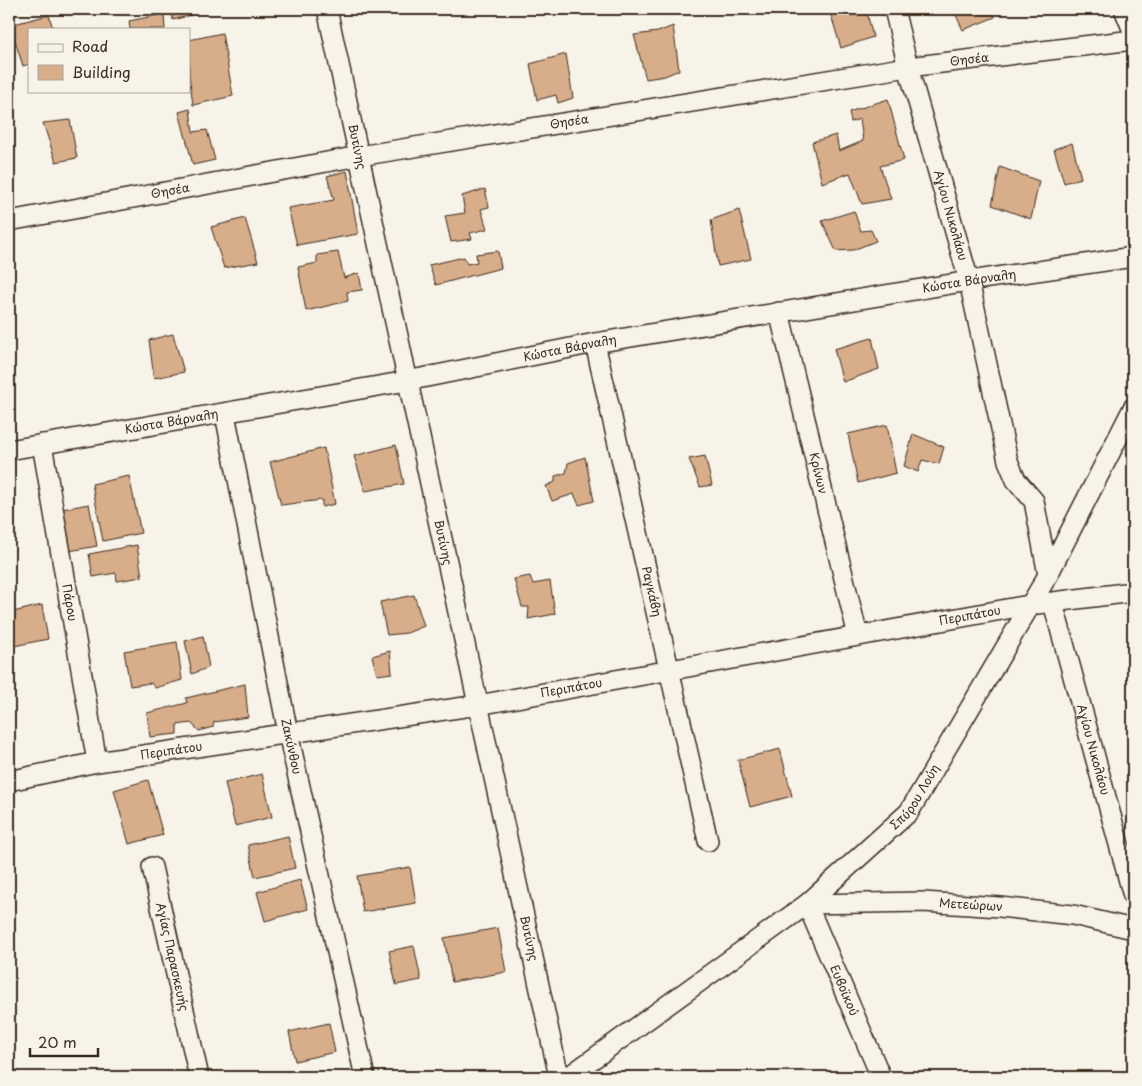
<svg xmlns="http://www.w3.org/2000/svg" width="1142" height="1086" viewBox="0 0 1142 1086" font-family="'Playpen Sans',sans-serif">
<rect width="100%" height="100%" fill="#f7f3e8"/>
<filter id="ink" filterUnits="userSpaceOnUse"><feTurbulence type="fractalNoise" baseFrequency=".02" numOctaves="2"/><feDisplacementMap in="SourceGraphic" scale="10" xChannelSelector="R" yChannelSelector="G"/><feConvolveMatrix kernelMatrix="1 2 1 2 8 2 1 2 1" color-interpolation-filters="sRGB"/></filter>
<g filter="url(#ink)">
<path fill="#d8ad89" stroke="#3b2a1e" d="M170,9h43l-40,11z
M839,9h27l7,28 -32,11 -11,-36z
M953,9h39l3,8 -32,13z
M164,14l1,15h-35l-1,-8z
M49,15l4,14h-24v35l-6,2 -13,-41z
M673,26l6,44 -14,6 -19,3 -12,-44 24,-3z
M222,33l11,63 -40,9 -4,-31v-34z
M566,54l7,44 -15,5 -2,-8 -19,5 -7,-36z
M888,99l16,61 -24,6 11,33 -29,5 -12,-31 -28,10 -10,-41 24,-7 3,16 24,-10 -3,-22 -9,3 -2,-10z
M190,109l3,23 14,-2 8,30 -22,5 -14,-53z
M70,120l7,38 -21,4 -13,-39z
M1072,143l9,35 -17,5 -10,-34z
M1000,167l39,14 -8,38 -39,-14z
M347,171l11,63 -61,11 -9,-37 46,-8 -7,-24z
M485,189l4,18 -8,2 6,20 -17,4 2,6 -21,3 -6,-26 20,-3 -3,-17z
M739,210l12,49 -33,7 -7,-46z
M854,211l7,20 10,-1 5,11 -23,9 -17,1 -14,-30z
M245,218l13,44 -34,6 -13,-41z
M498,251l3,17 -65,17 -7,-20 35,-8 3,7 10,-2 -1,-8z
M338,252l6,26 15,-5 3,17 -15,2 1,9 -42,10 -8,-44 19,-4v-8z
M173,334l11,38 -30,6 -5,-38z
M872,338l7,31 -36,13 -9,-33z
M887,425l9,48 -38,10 -10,-49z
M913,434l31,13 -5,17 -17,-4 -4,12 -14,-6z
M396,445l8,39 -39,7 -11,-35z
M324,448l11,56 -13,3v-7l-41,5 -11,-43z
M705,456l7,29 -12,2 -11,-28z
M585,457l9,44 -15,4 -5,-11 -22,7 -6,-15 9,-4v-6l11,-3 2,-10z
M129,476l12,57 -38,8 -11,-57z
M89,504l8,42 -28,5 -7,-42z
M137,545l5,32 -25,4 -1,-8 -23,4 -4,-23z
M530,576l3,8 17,-3 5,33 -27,5 1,-12h-7l-8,-28z
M414,595l10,31 -17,7 -20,2 -7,-33z
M42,605l6,34 -39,8v-34z
M203,636l6,31 -17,7 -7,-33z
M177,642l5,38 -27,8 -4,-5 -21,3 -6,-35z
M390,651l2,22 -15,2 -5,-19z
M245,684l3,33 -34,5 -1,5 -14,4 -8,-8 -14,2v9l-27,3 -3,-24 40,-10 -1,-5z
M780,749l12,47 -42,11 -12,-47z
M262,774l10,43 -37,9 -10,-43z
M148,780l15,55 -34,9 -15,-54z
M288,836l7,32 -40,9 -7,-32z
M410,867l6,36 -53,9 -6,-36z
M300,880l8,29 -43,12 -8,-29z
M498,928l8,44 -54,10 -8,-44z
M414,946l7,34 -25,5 -7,-34z
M329,1023l6,29 -40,9 -6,-29z"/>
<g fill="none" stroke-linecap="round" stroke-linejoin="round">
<defs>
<g id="street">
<path id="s1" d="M327,9l232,1068"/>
<path id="s2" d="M894,9l14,58 61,214 39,180 8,19 18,21 14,74"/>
<path d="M1124,9l9,22"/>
<path id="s3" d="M9,221l350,-65 549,-89 225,-27"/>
<path id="s4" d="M779,312l79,324"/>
<path id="s5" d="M595,343l113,498"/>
<path id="s6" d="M225,414l63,319 77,344"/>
<path id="s7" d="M42,444l55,318"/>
<path id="s8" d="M9,450l398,-69 188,-38 374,-62 164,-24"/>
<path id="s9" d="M1053,603l80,293"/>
<path id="s10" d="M9,781l88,-19 381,-57 551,-100 104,-13"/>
<path id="s11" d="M152,867l47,210"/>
<path id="s12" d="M807,904l116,-2 77,5 73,8 60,14"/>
<path id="s13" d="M807,904l74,173"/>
<path id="s14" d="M568,1077l239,-173 102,-92 139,-237 85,-167"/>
</g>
</defs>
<use href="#street" stroke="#3b2a1e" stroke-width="22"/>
<use href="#street" stroke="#f7f3e8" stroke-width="19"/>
</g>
</g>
<g text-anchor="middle" stroke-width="4" stroke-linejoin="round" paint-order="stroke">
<g font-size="12" fill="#3b2a1e" stroke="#f7f3e8">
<text dy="4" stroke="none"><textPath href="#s3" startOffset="974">Θησέα</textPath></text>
<text dy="4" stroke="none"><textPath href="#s3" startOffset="569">Θησέα</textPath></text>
<text dy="4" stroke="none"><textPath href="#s1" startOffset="141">Βυτίνης</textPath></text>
<text dy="4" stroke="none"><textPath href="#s3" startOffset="164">Θησέα</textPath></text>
<text dy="4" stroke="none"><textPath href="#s2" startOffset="214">Αγίου Νικολάου</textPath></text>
<text dy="4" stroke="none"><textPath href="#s8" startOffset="975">Κώστα Βάρναλη</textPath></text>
<text dy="4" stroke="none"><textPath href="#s8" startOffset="570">Κώστα Βάρναλη</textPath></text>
<text dy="4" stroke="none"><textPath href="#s8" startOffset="165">Κώστα Βάρναλη</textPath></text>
<text dy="4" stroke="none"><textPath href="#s4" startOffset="166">Κρίνων</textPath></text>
<text dy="4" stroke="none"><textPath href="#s1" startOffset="546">Βυτίνης</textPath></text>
<text dy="4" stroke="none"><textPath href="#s5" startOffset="255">Ραγκάβη</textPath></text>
<text dy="4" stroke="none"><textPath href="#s7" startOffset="161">Πάρου</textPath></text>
<text dy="4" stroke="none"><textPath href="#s10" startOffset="975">Περιπάτου</textPath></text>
<text dy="4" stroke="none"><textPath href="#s10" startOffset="570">Περιπάτου</textPath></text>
<text dy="4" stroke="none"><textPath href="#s6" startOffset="339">Ζακύνθου</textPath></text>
<text dy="4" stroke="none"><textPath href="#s9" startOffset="152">Αγίου Νικολάου</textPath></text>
<text dy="4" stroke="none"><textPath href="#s10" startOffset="165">Περιπάτου</textPath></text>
<text dy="4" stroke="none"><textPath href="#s14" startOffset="448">Σπύρου Λούη</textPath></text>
<text dy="4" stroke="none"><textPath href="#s12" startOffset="164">Μετεώρων</textPath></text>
<text dy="4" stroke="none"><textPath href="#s1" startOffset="951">Βυτίνης</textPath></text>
<text dy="4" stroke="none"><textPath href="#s11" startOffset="92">Αγίας Παρασκευής</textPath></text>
<text dy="4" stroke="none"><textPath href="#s13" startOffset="94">Ευβοϊκού</textPath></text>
</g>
</g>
<rect width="1142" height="1086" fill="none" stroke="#f7f3e8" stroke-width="30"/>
<rect x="15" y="15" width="1112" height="1056" fill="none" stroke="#3b2a1e" stroke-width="2" filter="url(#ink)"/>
<rect x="28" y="28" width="162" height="65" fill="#f7f3e8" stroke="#aca397"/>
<rect x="38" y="44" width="25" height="8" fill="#f7f3e8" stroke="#aca397"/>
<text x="72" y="52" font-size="15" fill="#3b2a1e">Road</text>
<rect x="38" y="65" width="25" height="15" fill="#d8ad89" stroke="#aca397"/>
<text x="72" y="78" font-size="15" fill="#3b2a1e">Building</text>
<path d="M30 1048v8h68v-8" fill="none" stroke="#3b2a1e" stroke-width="2.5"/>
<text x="38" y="1048" font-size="15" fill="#3b2a1e" stroke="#f7f3e8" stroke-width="4" paint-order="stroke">20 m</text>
</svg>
